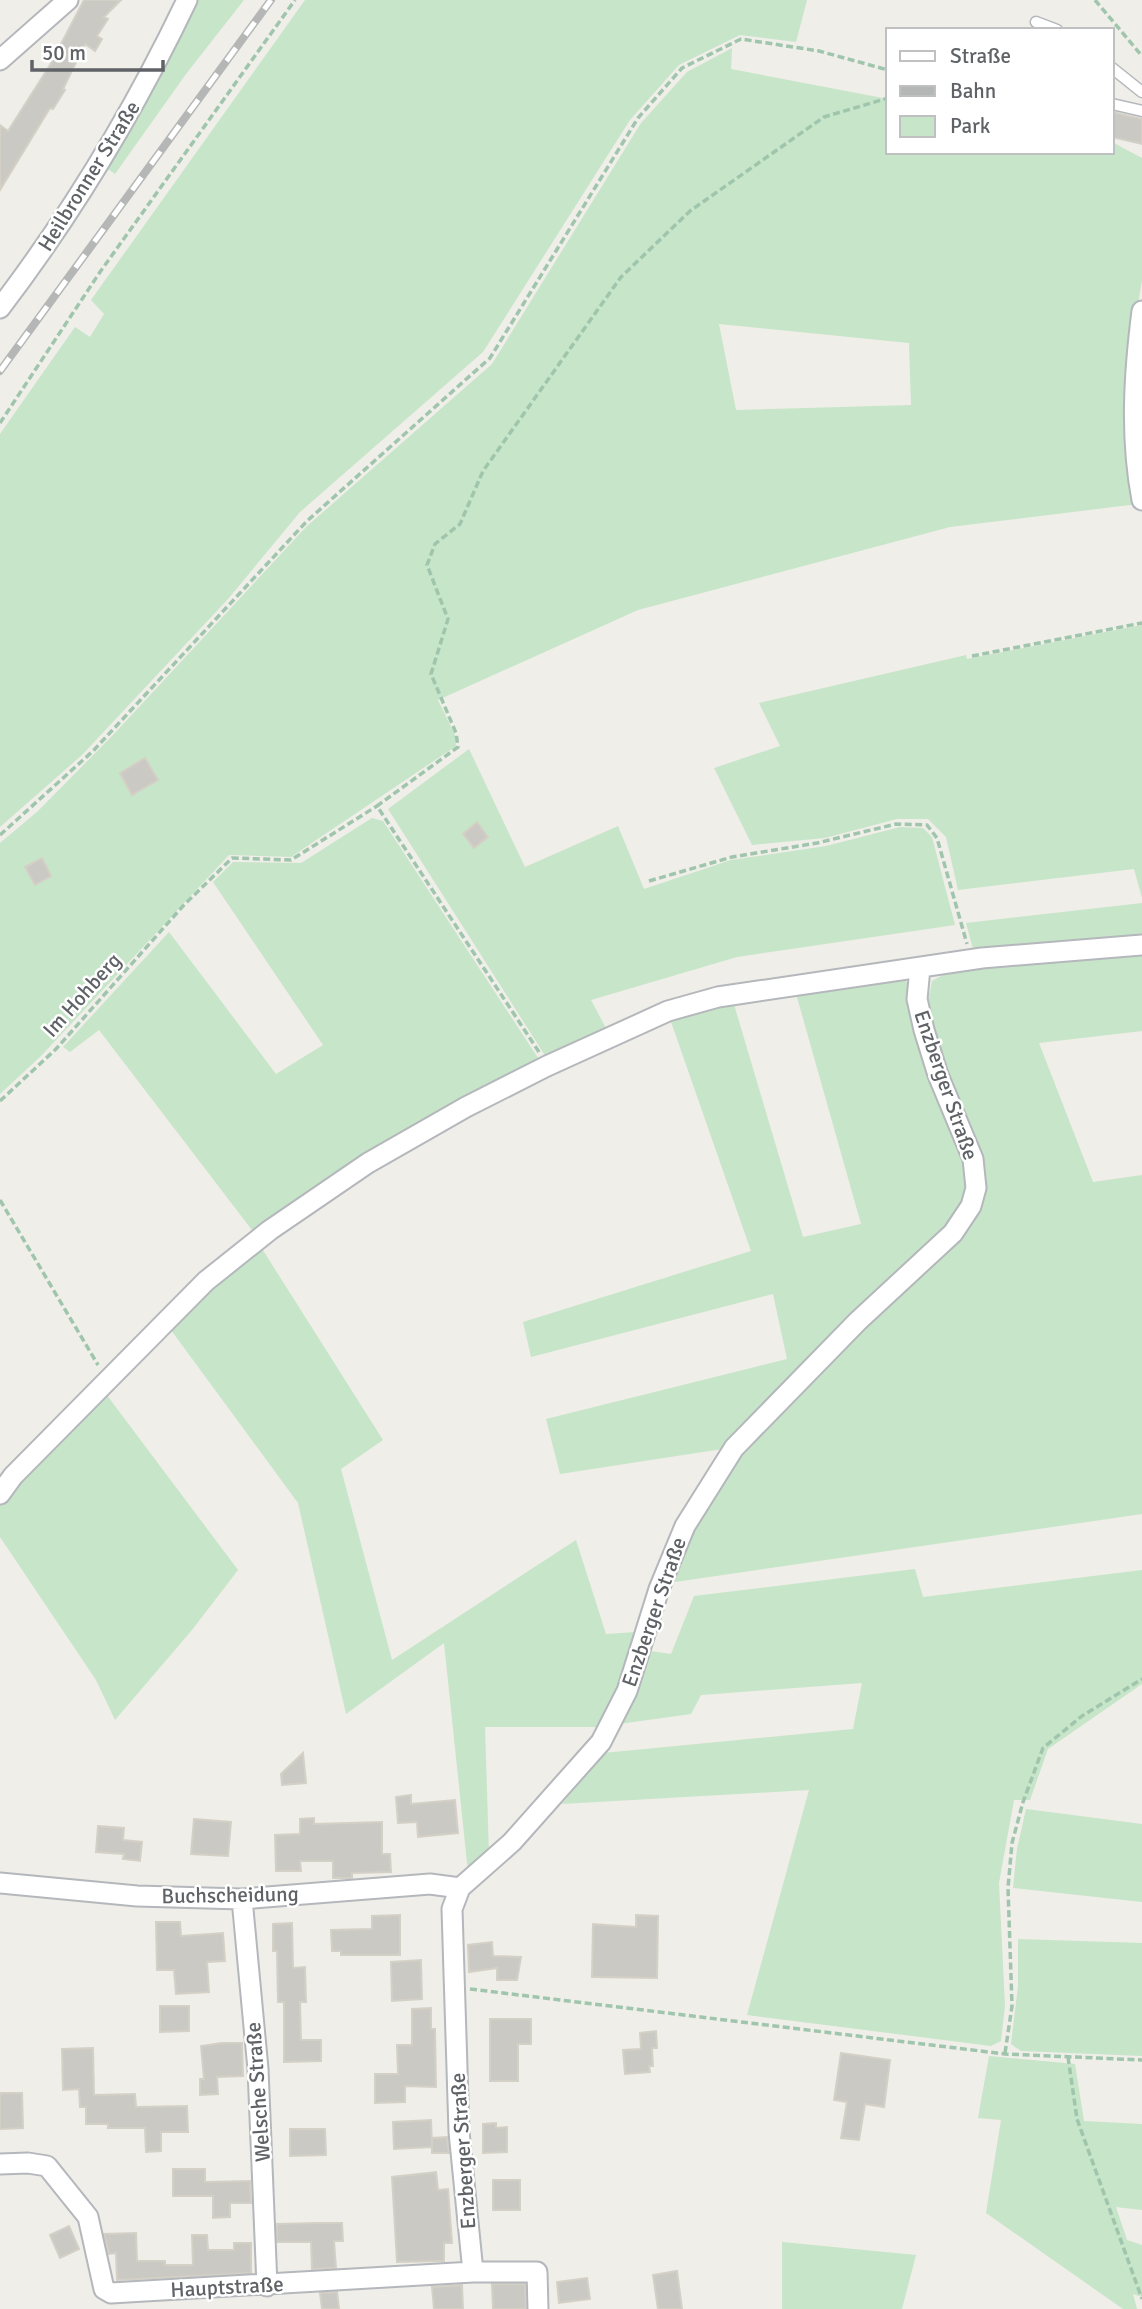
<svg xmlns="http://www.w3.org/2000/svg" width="1142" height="2309" viewBox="0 0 1142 2309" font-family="Signika,sans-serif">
<rect width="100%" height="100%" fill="#efeee8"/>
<path fill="#c7e5c8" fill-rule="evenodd" d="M196,0h48l-58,74 -71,100 -7,-5z
M305,0h502l-11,42 -56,-7 -61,30 -49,55 -147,232 -183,160 -72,87 -146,156 -82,72v-393l75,-107 15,10 14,-23 -13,-14z
M732,48l-1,21 157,30v53h224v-10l30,16v122l-11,66 7,158 -188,23 -312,83 -200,90 17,35 1,11 -165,111 -62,-2 -188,201 -41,38v-251l38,-32 75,-76 193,-208 186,-163 149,-241 46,-51zM719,324l190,19 2,62 -175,5z
M1142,625v273l-8,-29 -176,21 -12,-53 -18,-18h-31l-72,19 -73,7 -38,-77 66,-22 -21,-43 207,-48 1,4z
M469,749l56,118 93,-41 26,63 87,-29 95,-14 74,-19 23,1 9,9 23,88 -218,32 -146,43 17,32 -62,25 -158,-248z
M372,818l11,3 157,240 -285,173 -156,-204 -29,22 -7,-5 106,-115 107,142 47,-29 -110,-163 20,-20 68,1z
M1142,903v34l-162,16 -7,-4 -7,-26z
M1142,953v78l-103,12 54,139 49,-7v339l-474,69 38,-84 44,-61 226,-221 10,-30 -52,-144 -7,-37 5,-25 22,-12z
M901,975l7,9 2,35 58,159 -7,29 -20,26 -158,151 -61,65 -162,25 -14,-55 241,-60 -14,-65 -242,63 -8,-35 228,-71 -82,-235 64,-15 70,236 58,-13 -66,-234z
M259,1244l124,196 -42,29 51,191 184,-120 30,94 30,-2 -17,58 -17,37h-117l4,128 -21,17 -24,-229 -98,71 -48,-211 -130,-177z
M103,1390l135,180 -46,60 -77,90 -19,-40 -96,-143v-34z
M915,1569l8,28 219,-27v114l-94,65 -18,51h-16l-15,83 6,123 -4,35 -10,5 -244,-31 62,-225 -247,14 41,-51 250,-24 9,-46 -161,12 -10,19 -72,10 31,-73 21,3 23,-58z
M1026,1809l116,15v78l-129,-14 4,-39z
M1018,1939l124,4v113l-121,-5 -10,-7 7,-58z
M989,2056l86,8 9,57 58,3v86l-26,-3 11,33 15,5v52l-9,-3 4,15h-14l-137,-96 15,-93 -23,-2z
M782,2242l134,13 -14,54h-120z"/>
<path fill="#cbc9c4" stroke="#d4d0c6" stroke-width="2" d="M84,0h37l-17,17 4,2 -11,17 5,3 -7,12 -10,-7 -22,45 2,1 -12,19 -3,-1 -50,82v-65l8,6 42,-66z
M1112,112l30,7v25l-30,-7z
M145,758l13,22 -26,15 -12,-22z
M477,822l11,15 -14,11 -11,-14z
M42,858l9,18 -16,9 -10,-18z
M303,1753l3,30 -24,2 -1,-11z
M411,1795v9l44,-4 3,33 -40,4 -1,-15 -19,1 -2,-26z
M314,1818v6l68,-2v32h8l1,18 -39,1v5h-19v-17h-33l1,10h-25l-1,-36 25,-1v-15z
M194,1819l37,3 -3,34 -37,-2z
M98,1826l26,2 -1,12 19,2 -2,19 -17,-2 1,-5 -28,-2z
M400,1915v40h-59v-4h-9l-1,-21 41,-1v-13z
M636,1915l22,1 -1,62 -65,-1 1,-53 43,3z
M156,1922h24l1,14 42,-3 2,28 -18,1 2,30 -33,2 -2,-24h-17z
M292,1923l1,45 12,-1 1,35h-6l1,38h20v21l-37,1v-60h-6l-1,-51h-4v-27z
M492,1942l1,14 28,1 -4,23h-20v-12l-28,4 -1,-27z
M421,1960l1,39 -30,2 -1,-39z
M160,2006h29v25l-29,1z
M431,2008v21h4l1,58 -31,-1v16l-30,1v-29h23l-1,-29h15v-36z
M490,2019h41v25h-13v37h-28z
M656,2031l1,17h-5l1,18h-4l1,6 -25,2 -2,-24 18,-1 -1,-16z
M221,2043h21l1,33 -26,1 1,17 -18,1v-16h4l-3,-33z
M93,2048l1,47 41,-1 1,13 51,-1 1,26h-27v19l-15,1 -1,-24h-37v-4h-22v-17h-6l-1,-18 -16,1 -1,-41z
M841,2053l49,7 -6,47 -19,-3 -6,36 -18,-2 6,-36 -13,-2z
M0,2093h22l1,35 -23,1z
M431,2120l1,27v-9l15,-1 2,16h-17v-6l-38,2 -1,-27z
M496,2123v5l11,-1v25l-24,1v-29z
M290,2129h35l1,26 -36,1z
M173,2169h32v13l45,-1 1,22h-21v14l-17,1v-22h-40z
M436,2172l2,18 10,-1 4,54h-8v18l-47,1 -5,-85z
M493,2180h27v30h-27z
M318,2223h24l1,18h-9l2,27 -24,1 -1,-27h-34v-18z
M69,2226l10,23 -19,9 -10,-23z
M136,2233l1,28h28v4h28l-1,-30h15l1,15h26v-7h17v30l-134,7 -1,-27 -7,1 -5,-20z
M677,2271l5,38h-24l-5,-34z
M587,2278l3,21 -31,4 -2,-21z
M492,2284h33l1,25h-33z
M462,2285l1,24h-29l-2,-22z
M337,2292l2,17h-17l-2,-16z"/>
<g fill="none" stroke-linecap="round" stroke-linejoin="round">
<defs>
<path id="lane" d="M1036,22l21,8
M1112,68l30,24
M1112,104l30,7"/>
<path id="street" d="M0,60l68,-60
M0,308c74,-97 135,-199 187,-308
M1142,311c-8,63 -12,126 0,189
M0,1494l13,-18 193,-195 64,-51 98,-67 98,-56 81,-41 121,-55 50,-14 264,-39 160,-13
M0,1883l137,13 105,3 188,-15 30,4
M242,1899l16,170 9,217
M0,2164l28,-1 19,3 41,51 16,72 7,4 362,-21h64l1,37
M473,2272l-14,-140 -7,-223 8,-21 52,-46 89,-100 26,-51 32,-102 26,-63 49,-78 124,-127 95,-88 18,-27 5,-18 -3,-29 -35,-84 -14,-45 -7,-31 3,-31"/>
</defs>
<use href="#lane" stroke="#b4b7bb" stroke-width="13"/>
<use href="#street" stroke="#b4b7bb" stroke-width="23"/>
<path stroke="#a0c5ad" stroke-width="3.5" stroke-dasharray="7 3.5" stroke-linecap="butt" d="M1095,0l47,56
M0,423l100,-151 195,-272
M972,656l170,-33
M0,835l93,-84 214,-230 183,-163 148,-240 44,-50 59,-29 78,12 69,19
M649,881l83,-24 85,-14 79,-19 31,1 10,13 30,106
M539,1052l-162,-246 81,-59 -2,-14 -25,-59 17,-55 -21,-54 8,-21 25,-20 23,-53 138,-194 69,-66 134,-94 64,-19
M0,1101l56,-52 127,-143 49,-48 59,2 86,-54
M0,1200l98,165
M470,1989l535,65 137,6
M1005,2053l7,-47 -4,-118 4,-45 11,-41 20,-54 39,-32 60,-37
M1068,2057l9,62 65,180"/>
<use href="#lane" stroke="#fff" stroke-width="10"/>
<use href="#street" stroke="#fff" stroke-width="19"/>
<defs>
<path id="rail" d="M0,371l271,-371"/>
</defs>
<use href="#rail" stroke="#b5b6b6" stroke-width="8"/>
<use href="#rail" stroke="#fff" stroke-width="5" stroke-dasharray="16" stroke-linecap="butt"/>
</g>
<g text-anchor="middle" stroke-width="5" stroke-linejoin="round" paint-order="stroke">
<g font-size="21" fill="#5f6266" stroke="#fff">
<text transform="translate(89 176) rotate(-58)" y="7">Heilbronner Straße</text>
<text transform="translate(82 995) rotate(-48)" y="7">Im Hohberg</text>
<text transform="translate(946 1085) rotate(71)" y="7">Enzberger Straße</text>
<text transform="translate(654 1612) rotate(-71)" y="7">Enzberger Straße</text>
<text transform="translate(230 1895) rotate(-1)" y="7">Buchscheidung</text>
<text transform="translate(258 2092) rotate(-94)" y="7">Welsche Straße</text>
<text transform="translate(463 2151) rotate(-94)" y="7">Enzberger Straße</text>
<text transform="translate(227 2287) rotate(-3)" y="7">Hauptstraße</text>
</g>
</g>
<rect x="886" y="28" width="228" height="126" fill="#ffffff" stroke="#bfc0c2" stroke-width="2"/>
<rect x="900" y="51" width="35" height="10" fill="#ffffff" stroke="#bfc0c2" stroke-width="2"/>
<text x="950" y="63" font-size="21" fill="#5f6266">Straße</text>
<rect x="900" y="86" width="35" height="10" fill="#b5b6b6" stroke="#bfc0c2" stroke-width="2"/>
<text x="950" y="98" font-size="21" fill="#5f6266">Bahn</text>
<rect x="900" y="116" width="35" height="21" fill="#c7e5c8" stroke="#bfc0c2" stroke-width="2"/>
<text x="950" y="133" font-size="21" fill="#5f6266">Park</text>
<path d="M32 60v10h131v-10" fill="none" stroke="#5f6266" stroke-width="3.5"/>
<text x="42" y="60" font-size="21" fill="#5f6266" stroke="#ffffff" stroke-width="5" paint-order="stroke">50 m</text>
</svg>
